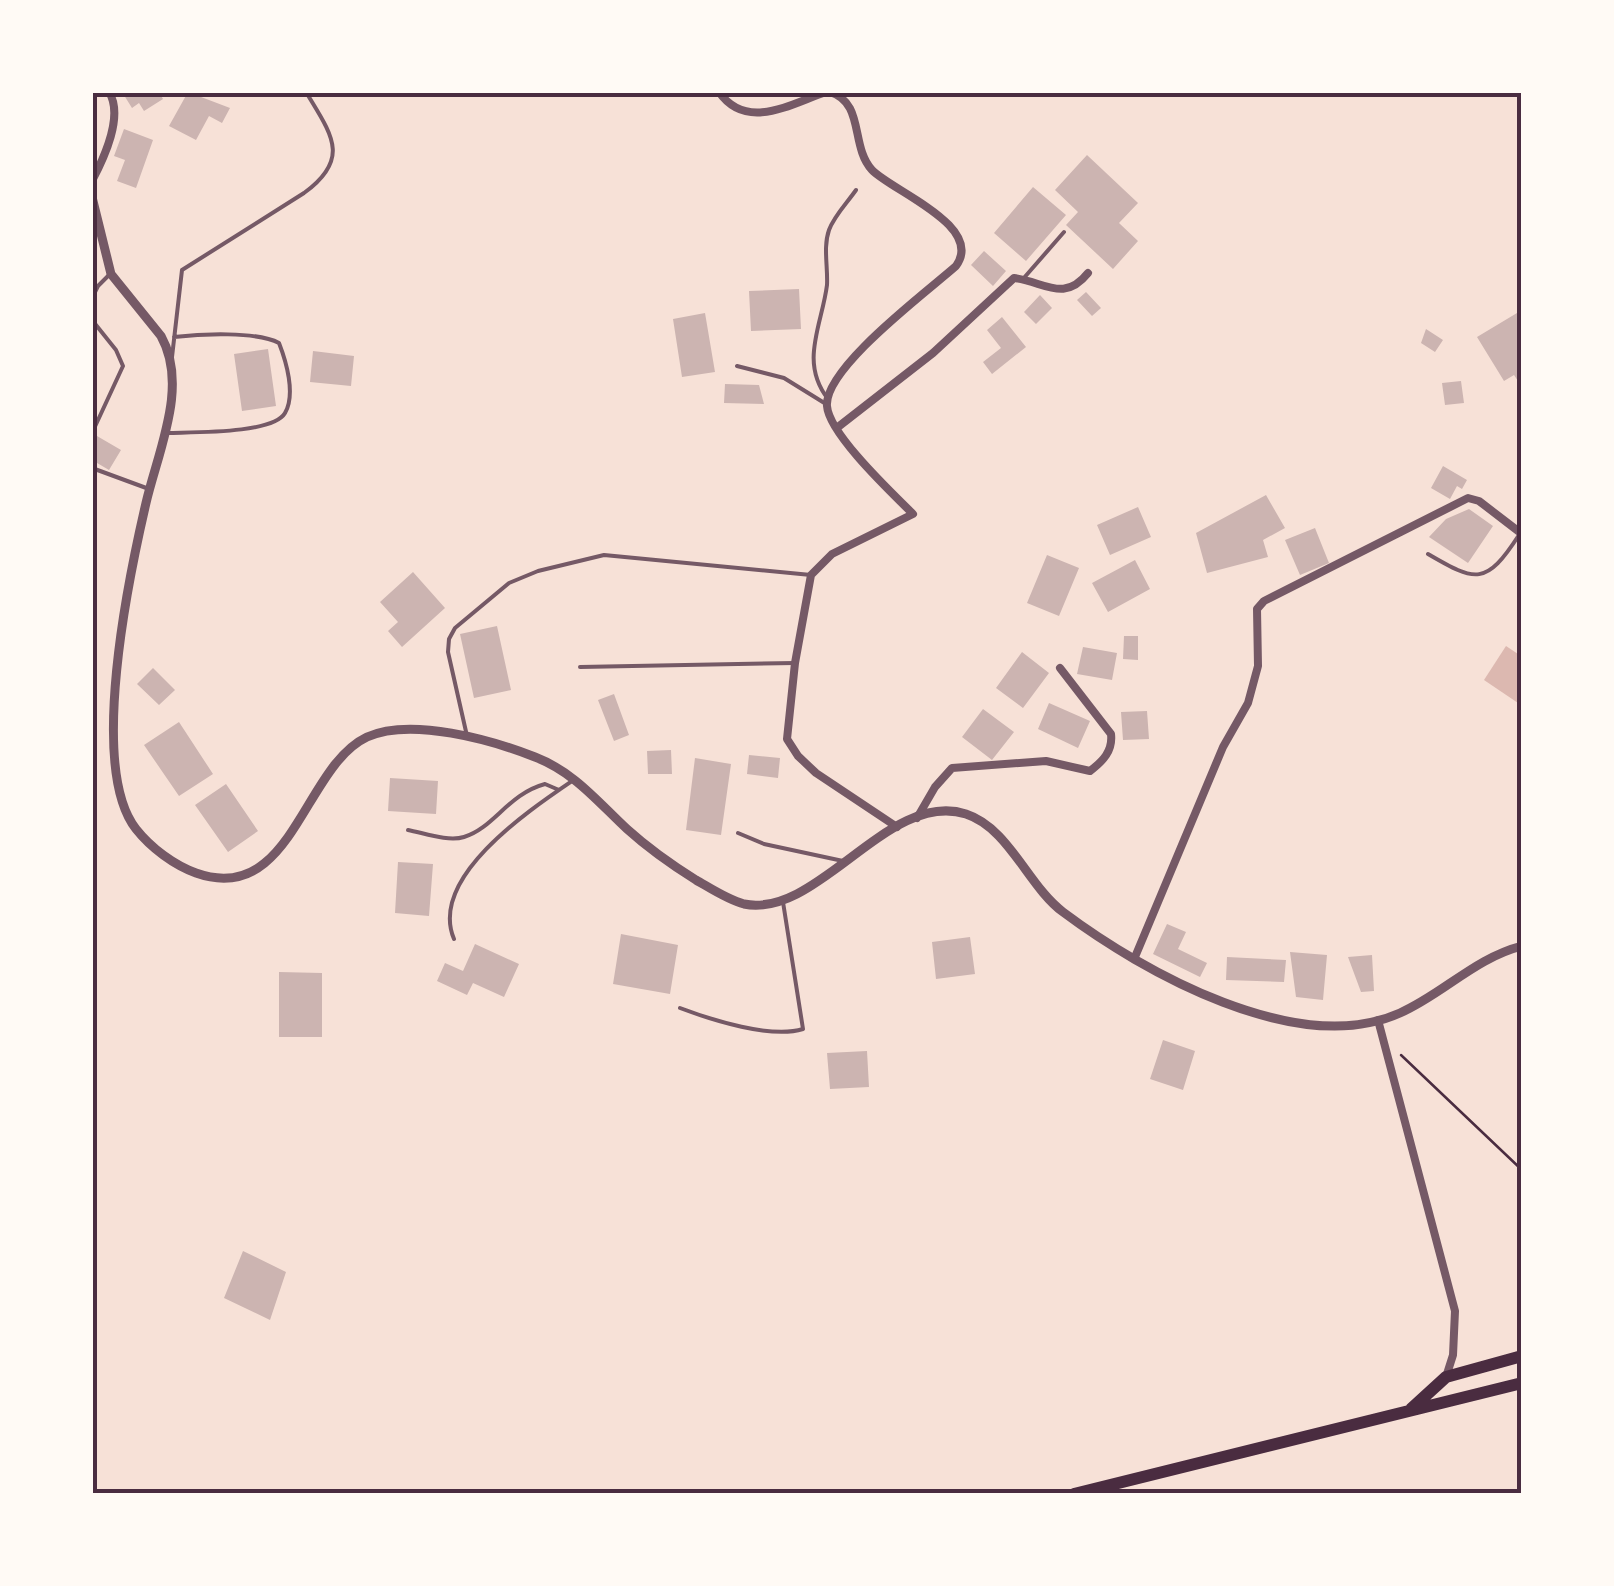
<svg xmlns="http://www.w3.org/2000/svg" width="1614" height="1586" viewBox="0 0 1614 1586" font-family="Inter,sans-serif">
<rect width="100%" height="100%" fill="#f7e1d7"/>
<path fill="#dcb8b0" d="M1506,646l15,10v49l-37,-25z"/>
<path fill="#ccb4b1" d="M122,92h37l4,7 -19,12 -5,-8 -7,5z
M188,92l42,16 -8,15 -13,-7 -13,24 -27,-14z
M124,129l29,11 -17,48 -19,-7 8,-21 -11,-4z
M1087,155l51,48 -19,20 19,18 -25,28 -47,-44 12,-13 -23,-22z
M1033,187l33,28 -40,46 -32,-28z
M984,251l22,20 -13,15 -22,-21z
M799,289l2,40 -50,2 -2,-40z
M1086,292l15,16 -9,8 -15,-16z
M1040,295l12,13 -16,16 -12,-12z
M1522,310v77l-8,-12 -10,6 -27,-44z
M705,313l10,59 -33,5 -9,-58z
M1002,317l24,30 -34,27 -9,-12 18,-14 -14,-18z
M1426,329l17,11 -8,12 -14,-9z
M268,349l8,57 -34,5 -8,-57z
M313,351l41,5 -3,30 -41,-4z
M1461,381l3,22 -19,2 -3,-22z
M725,384l34,1 5,19 -40,-1z
M97,436l24,14 -12,20 -17,-10v-16z
M1443,466l24,14 -5,9 -5,-3 -7,13 -19,-11z
M1266,495l19,33 -22,12 5,17 -61,16 -11,-40z
M1138,507l13,30 -41,18 -13,-30z
M1469,509l24,17 -25,37 -39,-26 17,-18z
M1315,528l14,35 -29,12 -15,-35z
M1047,555l32,13 -20,48 -32,-13z
M1135,560l15,29 -42,23 -16,-29z
M413,572l32,36 -43,39 -14,-16 10,-9 -18,-20z
M497,626l14,64 -37,8 -14,-64z
M1124,636h14v24l-15,-1z
M1083,647l34,6 -5,27 -35,-6z
M1022,652l27,21 -26,35 -27,-20z
M153,668l22,22 -16,15 -22,-21z
M614,694l15,41 -15,6 -16,-41z
M1049,703l41,18 -12,27 -40,-19z
M983,709l31,23 -22,28 -30,-23z
M1147,711l2,28 -26,1 -2,-28z
M179,722l34,52 -34,22 -35,-51z
M671,750l1,24h-24l-1,-23z
M749,755l31,3 -2,20 -31,-4z
M695,758l36,6 -10,71 -35,-5z
M390,778l48,3 -2,33 -48,-3z
M226,784l32,47 -30,21 -33,-47z
M398,862l35,2 -4,52 -34,-3z
M1167,924l19,8 -8,17 29,14 -7,14 -47,-23z
M621,934l57,11 -8,49 -57,-10z
M970,937l5,37 -39,5 -4,-37z
M475,944l44,20 -15,33 -31,-14 -6,12 -30,-14 8,-18 18,8z
M1290,952l37,3 -4,45 -27,-3z
M1372,955l2,36 -13,1 -13,-35z
M1227,957l59,3 -2,22 -58,-2z
M279,972l43,1v64h-43z
M1163,1040l32,11 -12,39 -33,-11z
M867,1051l2,36 -39,2 -3,-36z
M243,1251l43,21 -16,48 -46,-22z"/>
<g fill="none" stroke-linecap="round" stroke-linejoin="round">
<path stroke="#4a2c40" stroke-width="2.5" d="M1401,1055l121,115"/>
<path stroke="#755966" stroke-width="4" d="M1023,279l41,-47
M92,298l6,-12 12,-12
M92,320l24,30 7,16 -31,67
M172,357l10,-87 122,-77c48,-35 27,-59 2,-101
M737,366l47,12 42,26
M828,399c-29,-37 -6,-74 -1,-114 1,-18 -4,-38 2,-55 5,-14 18,-27 27,-40
M168,433c24,-1 105,1 117,-20 11,-19 1,-52 -6,-70 -22,-12 -79,-9 -105,-6
M92,468l57,21
M1428,554c48,28 58,32 91,-19
M580,667l215,-4
M467,736l-19,-84 1,-13 6,-11 54,-45 29,-12 66,-16 207,20
M408,830c16,3 40,12 56,7 30,-9 44,-43 81,-53l14,6
M738,833l26,11 79,17
M454,939c-26,-62 77,-130 121,-160
M680,1008c32,12 91,31 123,21l-20,-127"/>
<path stroke="#755966" stroke-width="8" d="M719,92c28,40 73,11 107,0
M830,92c35,11 20,54 42,78 20,21 113,56 84,96 -28,25 -132,102 -129,140 2,28 65,87 86,108l-81,40 -21,21 -16,88 -8,76 11,17 18,17 81,54
M92,181c12,-23 32,-65 17,-89
M838,427l95,-74 81,-75c31,4 50,25 74,-5
M917,818l18,-31 17,-19 94,-7 44,10c13,-10 23,-20 21,-37l-51,-66
M1135,957l88,-210 25,-44 10,-37 -1,-57 7,-8 204,-103 11,3 43,33
M1378,1020l77,291 -2,44 -7,22"/>
<path stroke="#755966" stroke-width="9" d="M92,197l19,77 50,62c28,50 -3,115 -15,167 -17,73 -58,265 -10,326 15,19 38,36 60,44 96,34 107,-106 171,-136 44,-20 125,3 168,20 39,15 62,44 92,72 21,19 45,36 69,51 14,8 32,20 48,24 74,15 145,-115 222,-90 43,14 62,72 97,98 80,60 235,147 337,101 43,-19 75,-55 122,-67"/>
<path stroke="#4a2c40" stroke-width="12" d="M1411,1409l35,-32 76,-21
M1074,1494l448,-111"/>
</g>
<rect width="1614" height="1586" fill="none" stroke="#fffaf5" stroke-width="190"/>
<rect x="95" y="95" width="1424" height="1396" fill="none" stroke="#4a2c40" stroke-width="4"/>
</svg>
